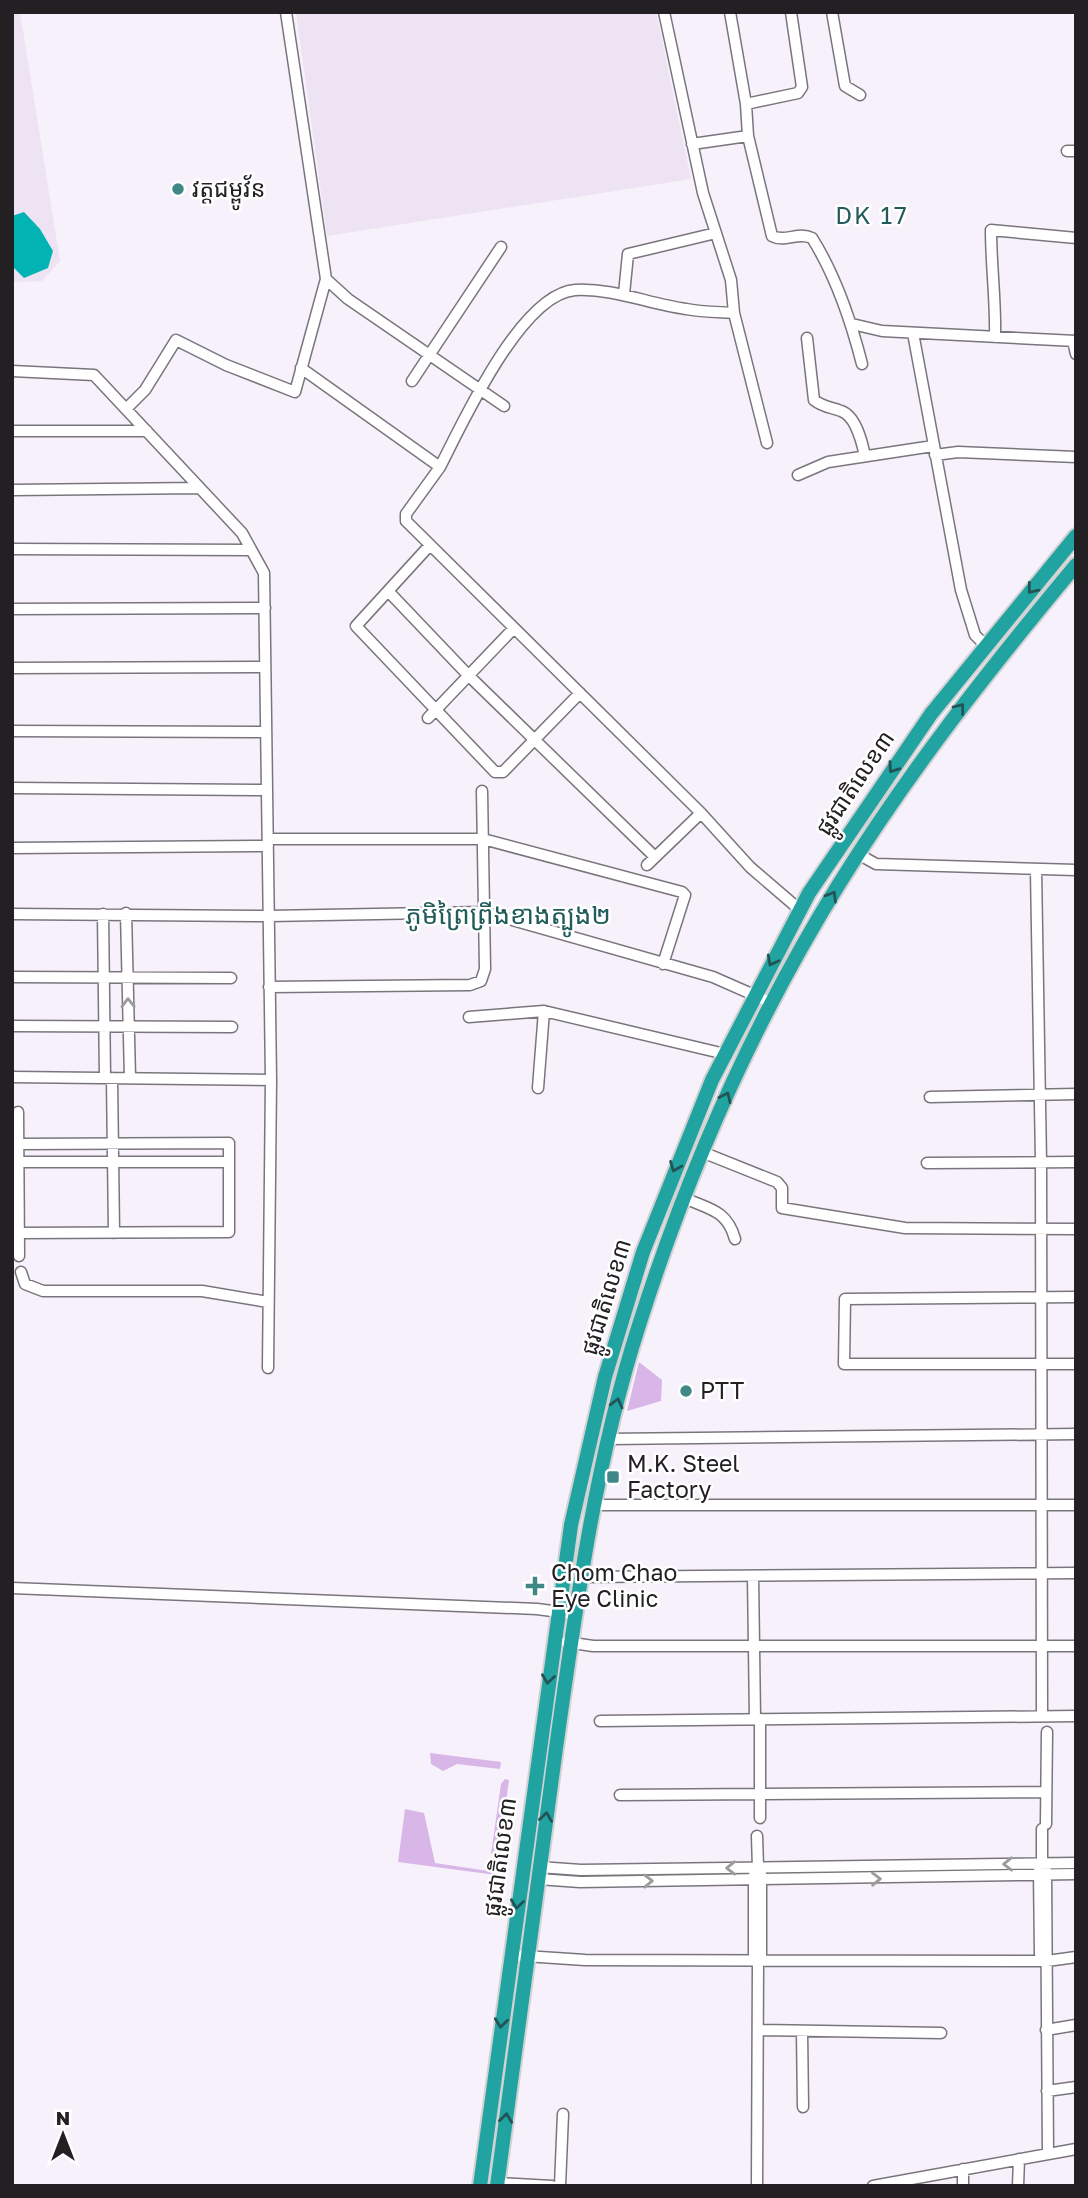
<svg xmlns="http://www.w3.org/2000/svg" width="1088" height="2198" viewBox="0 0 1088 2198" font-family="'Golos Text','Noto Sans Khmer',sans-serif">
<rect width="100%" height="100%" fill="#f7f1fb"/>
<path fill="#ede3f3" d="M12,12h8l40,249 -18,20 -30,1z
M296,12h360l35,167 -364,57z"/>
<path fill="#d8b6e7" d="M639,1362l23,18 -1,21 -34,10z
M430,1753l71,9 -1,7 -43,-5 -14,7 -12,-7z
M505,1779l4,1 -13,95 -98,-13 7,-53 19,4 11,50 60,9 2,-17 -6,-1 10,-70z"/>
<path fill="#01b4b3" d="M24,212l16,17 13,22 -5,17 -24,10 -12,-12v-50z"/>
<g fill="none" stroke-linecap="round" stroke-linejoin="round">
<defs>
<path id="minor" d="M286,12l40,267 22,20 156,107
M664,12l39,181 28,87 3,33 33,130
M730,12l16,92 2,32
M832,12l13,74 15,9
M746,104l52,-11 4,-6 -11,-75
M692,144l56,-8 24,100c13,7 26,-5 40,2 24,38 39,83 50,126
M1067,151h9
M624,294l4,-40 88,-21
M852,324l30,7 194,10
M913,333l48,257 14,45 11,11
M995,337c1,-36 -4,-71 -4,-107l85,8
M807,338l7,62c9,7 16,7 27,11 15,5 21,31 24,45
M1073,341l3,13
M301,368l139,99 -34,47v7l295,292 49,54 50,43
M12,371l82,4 148,158 22,40 7,507 -3,288
M412,381l89,-134
M126,409l19,-19 31,-50 50,25 69,27 31,-113
M12,431h135
M935,455l23,-3 118,5
M440,467c23,-45 81,-173 135,-177 39,-2 74,14 111,19 15,3 32,3 48,4
M798,475l30,-13 105,-16
M12,490l188,-2
M430,545l-74,81 139,146h8l77,-79
M12,549l239,1
M388,591l80,84 187,182
M12,609l253,-1
M12,668l253,-1
M428,718l86,-90
M12,731l254,1
M12,788l255,2
M268,839h215l199,53 3,3 -22,69
M12,848l256,-2
M858,854l18,10 200,6
M647,865l54,-52
M1036,870l5,292 1,554
M126,913l4,165
M12,914l257,2 215,-4 229,65 59,26
M103,914l2,164
M12,977l219,1
M269,987l201,-2 11,-4 4,-12 -3,-178
M469,1017l75,-6 181,43
M12,1026l220,1
M12,1077l259,3
M112,1078l2,155
M538,1088l6,-77
M930,1097l146,-3
M18,1112l1,144
M18,1144l211,-1v89l-210,1
M702,1152l75,30 5,6v20l123,20 171,1
M18,1162h211
M927,1163l149,-1
M684,1198c25,11 43,12 51,41
M21,1272l4,12 18,7h159l66,11
M1076,1297l-231,2 -1,65h232
M608,1439l468,-5
M593,1505h483
M753,1576l2,143
M580,1577l496,-4
M12,1588l525,21 38,5
M566,1642l27,4h483
M600,1721l476,-5
M620,1795l426,-3
M760,1818v-99
M1046,1824l1,-92
M1042,1829v35
M757,1836l1,32
M539,1867l42,3 495,-7
M1039,1871l1,83
M1046,1871l2,283
M761,1874v87
M754,1875v86
M538,1879l42,3 496,-8
M510,1955l75,5 462,1 29,-4
M758,2030l183,3
M1046,2030l30,-5
M802,2031l1,76
M1047,2091l29,-4
M497,2183l55,3
M560,2186l3,-72
M757,2186l1,-225
M873,2186l203,-37
M963,2186v-17
M1018,2186l1,-27"/>
<path id="highway" d="M480,2186l91,-661 34,-148 38,-125 69,-172 97,-187 122,-179 145,-178
M497,2186c19,-146 38,-292 59,-438 20,-142 39,-286 83,-423 49,-154 115,-304 200,-441 70,-113 152,-217 237,-319"/>
</defs>
<use href="#minor" stroke="#7a757d" stroke-width="13"/>
<use href="#highway" stroke="#d3d2d3" stroke-width="18"/>
<use href="#minor" stroke="#fff" stroke-width="10"/>
<use href="#highway" stroke="#21a3a2" stroke-width="14"/>
</g>
<defs><path id="oneway-chevron" d="M-2-3.5L2.5 0L-2 3.5" fill="none" stroke-width="1.6" stroke-linecap="round" stroke-linejoin="round" transform="scale(1.75)"/></defs>
<g stroke="#225456">
<use href="#oneway-chevron" transform="translate(1032 589) rotate(129)"/>
<use href="#oneway-chevron" transform="translate(960 708) rotate(-52)"/>
<use href="#oneway-chevron" transform="translate(893 768) rotate(125)"/>
<use href="#oneway-chevron" transform="translate(832 896) rotate(-59)"/>
<use href="#oneway-chevron" transform="translate(772 961) rotate(118)"/>
<use href="#oneway-chevron" transform="translate(726 1097) rotate(-65)"/>
<use href="#oneway-chevron" transform="translate(675 1167) rotate(112)"/>
<use href="#oneway-chevron" transform="translate(617 1403) rotate(-76)"/>
<use href="#oneway-chevron" transform="translate(548 1679) rotate(98)"/>
<use href="#oneway-chevron" transform="translate(546 1817) rotate(-82)"/>
<use href="#oneway-chevron" transform="translate(517 1904) rotate(98)"/>
<use href="#oneway-chevron" transform="translate(501 2023) rotate(97)"/>
<use href="#oneway-chevron" transform="translate(506 2118) rotate(-83)"/>
</g>
<g stroke="#9c9b9c">
<use href="#oneway-chevron" transform="translate(128 1003) rotate(-91)"/>
<use href="#oneway-chevron" transform="translate(1008 1864) rotate(179)"/>
<use href="#oneway-chevron" transform="translate(731 1868) rotate(179)"/>
<use href="#oneway-chevron" transform="translate(876 1879) rotate(-1)"/>
<use href="#oneway-chevron" transform="translate(648 1881) rotate(-1)"/>
</g>
<g fill="#408887" stroke="#fff" stroke-width="2.5">
<circle cx="178" cy="189" r="7"/>
<circle cx="686" cy="1391" r="7"/>
<rect x="606" y="1470" width="14" height="14" rx="3.5"/>
<path d="M531.5 1575.5h7v7h7v7h-7v7h-7v-7h-7v-7h7z"/>
</g>
<g text-anchor="middle" stroke-width="5" stroke-linejoin="round" paint-order="stroke">
<g font-size="23" fill="#232024" stroke="#fff" text-anchor="start">
<text x="192" y="197">វត្តជម្ពូវ័ន</text>
<text x="700" y="1399">PTT</text>
<text x="627" y="1472">M.K. Steel<tspan x="627" dy="26">Factory</tspan></text>
<text x="551" y="1581">Chom Chao<tspan x="551" dy="26">Eye Clinic</tspan></text>
</g>
<g font-size="23" fill="#232024" stroke="#fff">
<text transform="translate(855 783) rotate(-56)" y="8">ផ្លូវជាតិលេខ៣</text>
<text transform="translate(606 1297) rotate(-73)" y="8">ផ្លូវជាតិលេខ៣</text>
<text transform="translate(500 1857) rotate(-82)" y="8">ផ្លូវជាតិលេខ៣</text>
</g>
<g font-size="24" letter-spacing="2" fill="#215b5b" stroke="#fff">
<text x="872" y="224">DK 17</text>
</g>
<g font-size="26" fill="#215b5b" stroke="#fff">
<text x="508" y="924">ភូមិព្រៃព្រីងខាងត្បូង២</text>
</g>
</g>
<rect width="1088" height="2198" fill="none" stroke="#232024" stroke-width="28"/>
<g transform="translate(63 2135)" stroke="#ffffff" stroke-width="5" paint-order="stroke">
<path d="M0-5L12 26L0 18L-12 26Z" fill="#232024"/>
<text y="-10" font-size="19" font-weight="bold" text-anchor="middle" fill="#232024">N</text>
</g>
</svg>
